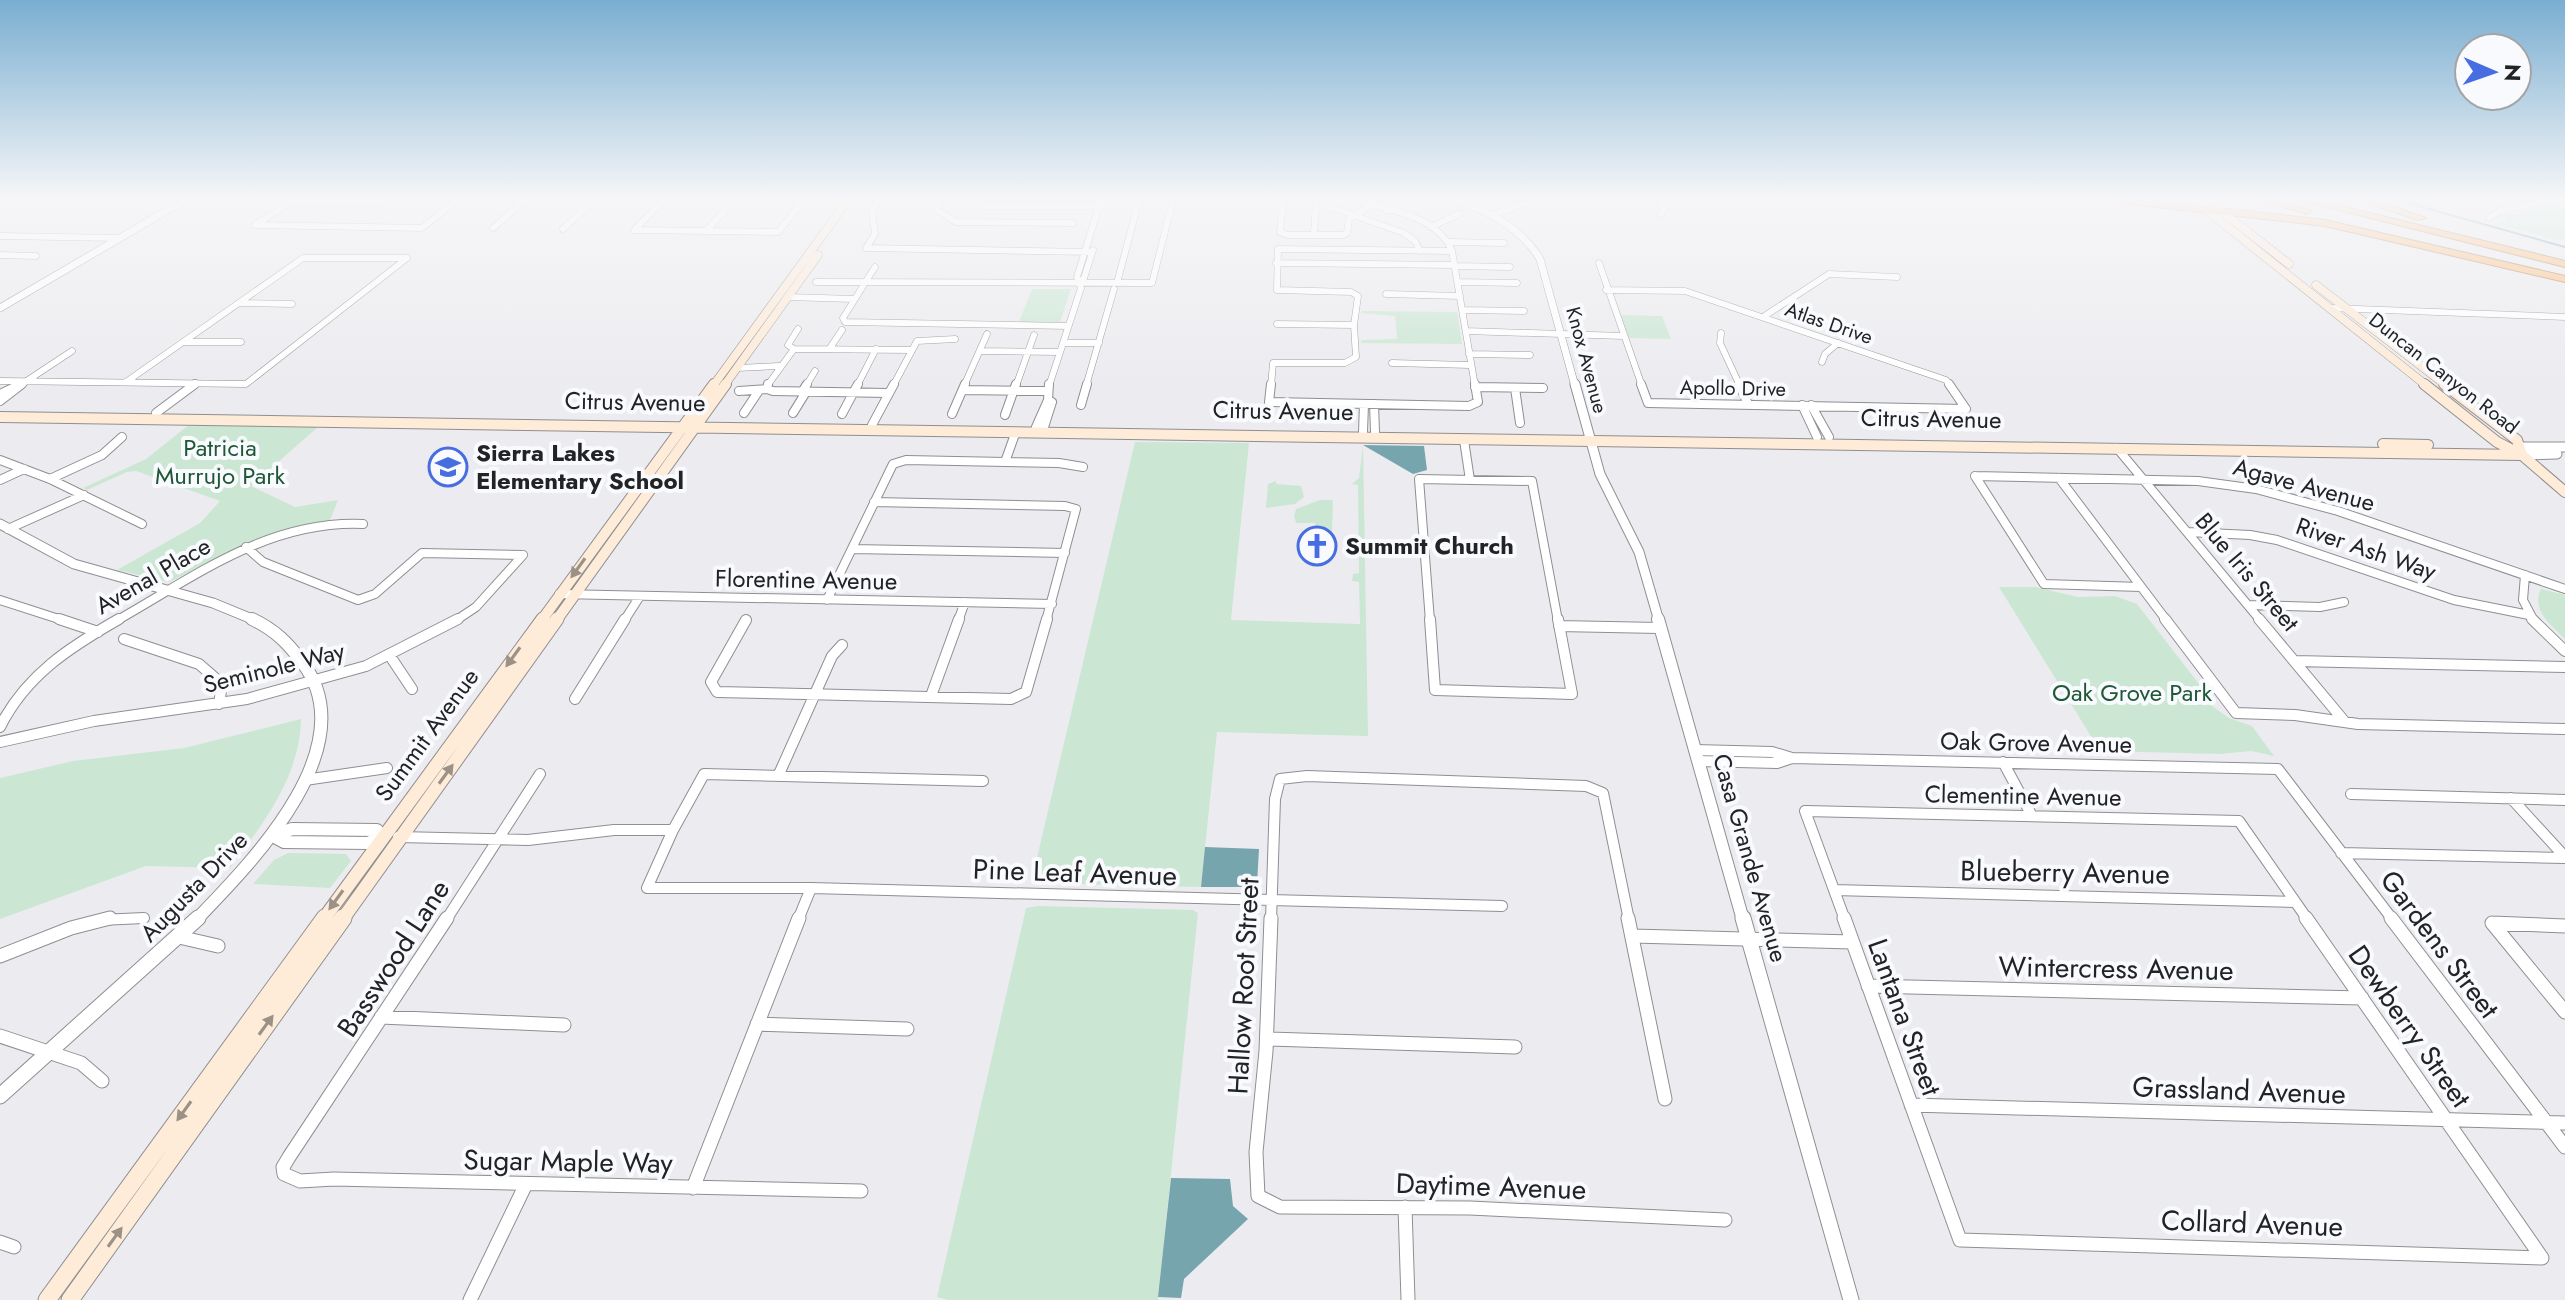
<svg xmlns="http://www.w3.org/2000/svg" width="2565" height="1300" viewBox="0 0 2565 1300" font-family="Jost,sans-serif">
<rect width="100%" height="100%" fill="#ececf0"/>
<path fill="#cbe7d3" d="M2555,204l10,3v30l-5,4 -66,-18 12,-1 -1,-7z
M1032,289h39l-11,33h-41z
M1362,311l95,1 5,32 -101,-1v-3l36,-1 -2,-23 -34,-3z
M1621,315l41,1 9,23 -42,-1z
M190,424l129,2 -68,60 44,21 43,-7 -8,20 -68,17 -93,45 -52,-12 83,-47 20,-22 -84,-30 -9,1 -40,18 -4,-2 63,-29z
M1135,442l114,1 -18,177 129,4 -1,-42 -7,-1 1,-7 6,-1 -1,-88 -6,-1 7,-6 4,-33 5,291 -151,-4 -16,155 -170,-4z
M1276,481v3l25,2 3,11 -9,7 -29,4 2,-24z
M1320,500h13l-1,34 -17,-1v-10h-19l-2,-7 2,-7z
M1999,587h36l43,10 37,-1 22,8 66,85 9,17 17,12 23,8 22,30 -23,-5 -31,3 -120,-3z
M2541,589l24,6v44c-13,-13 -35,-30 -24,-50z
M301,719c-1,58 -38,105 -71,149l-84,-2 -146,53v-141l73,-17 111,-13z
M288,853l58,1 5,7 -21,27 -77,-4 21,-24z
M1039,906l154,4 5,3 -40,387h-210l-11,-3 89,-389z"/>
<path fill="#76a5ae" d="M1363,445l61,1 3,24 -14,4z
M1205,847l54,2 -2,35 -4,3h-52z
M1171,1178l59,1 3,27 15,13 -64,60 -3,19 -23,-1z"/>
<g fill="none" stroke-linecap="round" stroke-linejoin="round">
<path stroke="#76a5ae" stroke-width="2" d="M2397,200l168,47"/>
<defs>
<path id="minor-far3" d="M935,200l4,11 17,11 117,1
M1283,200l-3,32 8,3h55l4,-2 2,-14 22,-14
M1357,200c32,10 81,16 95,51
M1659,200l5,10 -3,4
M2551,200l14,5
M293,201l94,1
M1316,202l88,31 11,8 5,10
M985,206h121
M1387,211l24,-11
M1492,215l42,-15
M2489,218l11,-7 50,-11
M255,225l167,3 35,-28
M255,225l39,-25
M1431,227l28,-13
M493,228l32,-28
M563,229l31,-29
M634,230l144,2 26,-32
M634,230l30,-30
M706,231l28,-31
M1314,235l2,-35
M0,236l120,2
M1449,242l55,1
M866,248l225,4
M866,248l9,-14 -3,-21 6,-13
M1452,251l23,135
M0,255l36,1
M1276,263l179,2
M1599,263l43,123
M1455,266l55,1
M875,267l-32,51 2,4 223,4
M816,282l336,1 21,-83
M1458,282l59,1
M1079,283l5,-5 9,-28
M1117,283l22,-83
M1606,290l79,1 261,89 4,6
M1386,294l74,2
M787,297l67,2
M239,303l53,1
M2331,308l234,9
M1463,310l61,1
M1763,317l66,-43 68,3
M1277,324l77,1
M1466,331l157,5
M1721,333l-1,10 20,43
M185,342h56
M1063,343h36
M830,348l12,-18
M794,349l-6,-4 10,-16
M980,351l80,1
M1469,354l61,1
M1822,362l3,-8 13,-11
M1392,363l78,2
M737,368l43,-2
M0,381l246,3 161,-126
M25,382l47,-31
M126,382l177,-124h104
M17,386l8,-4 -5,4
M192,386l3,-2
M767,386l27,-37 117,1
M806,386l9,-15
M857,386l19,-37
M893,386l24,-45 38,-2
M964,386l23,-52
M1016,386l18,-51
M1049,386l32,-98 -4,-11 24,-77
M1086,386l28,-97
M1271,386l2,-23h72l11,-6 -2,-32 4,-29 -7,-4 -74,-2 1,-41 174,2"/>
<path id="minor-far2" d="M768,384l-1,5 6,2 115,2
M1271,384l-2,18 200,4 9,-4 -3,-18
M1641,384l7,19 318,6
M1739,384l9,20
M1949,384l17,25
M1475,387l68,1
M1515,388l5,35
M963,390l84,1
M739,391l28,-2
M802,392l5,-8
M0,394l21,-10
M0,401l22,-17
M1374,404l1,28
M1081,405l6,-21
M1802,405l15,32
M1811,405l18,32
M156,413l39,-29
M744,413l14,-21
M793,413l13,-21
M842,414l16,-30
M952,414l13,-30
M1005,415l11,-31
M872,425l22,-41
M1036,427l12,-27
M1044,427l8,-25 -4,-2 1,-16
M1363,432l1,-28
M1464,440l6,40
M2117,448l144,173
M0,460l50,19 92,45
M1005,462l10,-28
M1975,476l223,5 58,8 82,22 227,78
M1975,476l69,108 97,3
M2059,478l108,143
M50,479l52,-24 20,-18
M0,480l24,-11
M874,502l191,4 11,3 -30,112
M8,529l76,-34
M2188,532l62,3 27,5 177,60 75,15
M246,547l17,15 95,38 17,-6 47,-41 101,2
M852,549l213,4
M2525,575l-2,25 11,21
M559,594l493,10
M0,600l65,21
M827,600l66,-136 13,-4 153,3 24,4
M2248,605l72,2 24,-5
M116,621c78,-44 152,-101 247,-97
M455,621l21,-14 47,-52
M624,621l16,-25
M958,621l7,-19
M1430,621l-11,-142 113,2 26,140"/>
<path id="minor-far1" d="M59,619l39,13
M1430,619l5,71 137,4 -14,-75
M2165,619l71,94 59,2 63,9 207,5
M2259,619l86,103
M2532,619l33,32
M746,620l-35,62 6,10 294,7 15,-7 21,-73
M1559,626l100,2
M124,639l75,25 23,20 -3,20
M390,656l22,33
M2295,661l270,6
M931,696l28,-77
M575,699l50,-80
M0,727c26,-52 70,-80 119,-108
M0,742l94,-21 153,-22 119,-33 92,-47
M1695,750l77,2 20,6 486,11 115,151
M1698,761l79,2 15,-5
M2003,762l29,54
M779,774l53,-118 10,-11
M305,780l82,-12
M983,781l-279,-7 -31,56 -26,58h164l691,18
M2351,794l214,6
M2511,798l54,59
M398,837l130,3 86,-10h59
M2341,853l224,5
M1834,890l461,12
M100,920l44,-2
M446,920l94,-146
M798,920l13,-32
M1271,920l4,-121 5,-20 27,-3 279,10 17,7 26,127
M1845,920l-40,-109 434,10 69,99"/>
<path id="minor" d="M447,918l-158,239 -6,10 1,7 16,7 34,-2 527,12
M1271,918l-5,133 -10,101 2,44 22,11 190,1 255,12
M1628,918l37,181
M1844,918l116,322 582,18 -236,-340
M2391,918l174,229
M2492,923l73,89
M2492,923l73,3
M1633,936l219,6
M179,937l39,9
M0,956l71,-28 39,-10
M1868,986l494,12
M381,1017l183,8
M757,1024l150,5
M0,1036l81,27 21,18
M1267,1039l248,8
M1911,1105l654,18
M693,1188l106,-270
M1405,1207l3,93
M0,1242l14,5
M470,1300l56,-116"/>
<path id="tertiary-far3" d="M1455,200c35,12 65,27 85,59l35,127
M0,308l185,-108"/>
<path id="tertiary-far2" d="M1575,384l25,90 39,78 20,69
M2519,447h46
M2522,455l35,-1
M0,524l74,40 139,39 44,18"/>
<path id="tertiary-far1" d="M1658,619l85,301
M273,836l19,-7 85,1 5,7
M273,836l11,6 84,1 14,-6
M196,920c56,-58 171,-174 106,-258 -14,-19 -27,-32 -50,-43"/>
<path id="tertiary" d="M1743,918l108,382
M0,1096l198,-178"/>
<path id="secondary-far3" d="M2194,200l233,186
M2207,200l82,64
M2316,285l131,101
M713,386l135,-186
M724,386l94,-131"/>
<path id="secondary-far2" d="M2424,384l73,58 25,13 43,37
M2444,384l73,56 5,15
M0,417l2522,38
M2383,444l45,1
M541,621l173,-237
M556,621l170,-237"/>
<path id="secondary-far1" d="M323,920l220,-301
M342,920l215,-301"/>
<path id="secondary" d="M47,1300l278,-382
M70,1300l273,-382"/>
<path id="motorway" d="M2117,200h32l176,20 240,56v6l-240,-56 -203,-23z
M2261,200h17l34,11 -5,3z
M2299,200h18l248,61v6z
M2359,200h16l51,18 -8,2z"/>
</defs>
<use href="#minor-far3" stroke="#8f8f92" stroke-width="7"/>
<use href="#minor-far2" stroke="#8f8f92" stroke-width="10"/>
<use href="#minor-far1" stroke="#8f8f92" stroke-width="12"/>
<use href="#minor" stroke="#8f8f92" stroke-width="15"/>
<use href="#tertiary-far3" stroke="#8f8f92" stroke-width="8"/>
<use href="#tertiary-far2" stroke="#8f8f92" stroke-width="11"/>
<use href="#tertiary-far1" stroke="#8f8f92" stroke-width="14"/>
<use href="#tertiary" stroke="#8f8f92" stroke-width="17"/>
<use href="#secondary-far3" stroke="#8f8f92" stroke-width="9"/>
<use href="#secondary-far2" stroke="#8f8f92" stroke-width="12"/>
<use href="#secondary-far1" stroke="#8f8f92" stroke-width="15"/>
<use href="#secondary" stroke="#8f8f92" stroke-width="19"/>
<use href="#motorway" stroke="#b0875d" stroke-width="2"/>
<use href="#minor-far3" stroke="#fff" stroke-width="6"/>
<use href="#minor-far2" stroke="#fff" stroke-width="8"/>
<use href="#minor-far1" stroke="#fff" stroke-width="10"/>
<use href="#minor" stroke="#fff" stroke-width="13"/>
<use href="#tertiary-far3" stroke="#fff" stroke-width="7"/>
<use href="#tertiary-far2" stroke="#fff" stroke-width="9"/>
<use href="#tertiary-far1" stroke="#fff" stroke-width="12"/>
<use href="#tertiary" stroke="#fff" stroke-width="15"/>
<use href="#secondary-far3" stroke="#feebd8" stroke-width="8"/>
<use href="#secondary-far2" stroke="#feebd8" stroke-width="10"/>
<use href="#secondary-far1" stroke="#feebd8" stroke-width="13"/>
<use href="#secondary" stroke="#feebd8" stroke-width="17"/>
<use href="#motorway" fill="#fdbd7c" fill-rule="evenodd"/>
</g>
<defs><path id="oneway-solid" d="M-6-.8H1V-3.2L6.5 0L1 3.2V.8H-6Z" transform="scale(2)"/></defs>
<g fill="#9b9187">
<use href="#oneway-solid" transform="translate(578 568) rotate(126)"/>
<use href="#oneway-solid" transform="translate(513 657) rotate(126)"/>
<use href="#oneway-solid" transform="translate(446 774) rotate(-54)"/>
<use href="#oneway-solid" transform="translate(336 900) rotate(126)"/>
<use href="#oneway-solid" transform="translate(266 1025) rotate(-54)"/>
<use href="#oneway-solid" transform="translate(184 1111) rotate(126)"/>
<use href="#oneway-solid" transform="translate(115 1237) rotate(-54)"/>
</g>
<linearGradient id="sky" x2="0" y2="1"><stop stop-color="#7aaed1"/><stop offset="0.52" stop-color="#f6f6f8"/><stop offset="1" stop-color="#f6f6f8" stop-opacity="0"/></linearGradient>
<rect width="2565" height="382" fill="url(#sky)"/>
<defs>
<symbol id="school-ring" viewBox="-11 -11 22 22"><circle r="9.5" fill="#f9fafd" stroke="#466ee1" stroke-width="1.5"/><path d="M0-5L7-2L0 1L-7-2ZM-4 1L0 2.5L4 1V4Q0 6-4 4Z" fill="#466ee1"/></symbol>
<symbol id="church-ring" viewBox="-11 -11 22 22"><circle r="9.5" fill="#f9fafd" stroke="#466ee1" stroke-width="1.5"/><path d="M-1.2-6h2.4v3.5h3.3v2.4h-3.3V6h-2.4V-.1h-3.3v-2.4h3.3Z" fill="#466ee1"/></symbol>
</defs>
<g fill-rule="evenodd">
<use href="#school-ring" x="426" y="445" width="44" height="44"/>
<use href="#church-ring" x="1295" y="524" width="44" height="44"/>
</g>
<g text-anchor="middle" stroke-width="8" stroke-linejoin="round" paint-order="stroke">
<g font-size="20" fill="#222324" stroke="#f9fafd">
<text transform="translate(1829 323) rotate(19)" y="7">Atlas Drive</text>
<text transform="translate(1587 360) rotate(75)" y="7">Knox Avenue</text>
<text transform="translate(2444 373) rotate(38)" y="7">Duncan Canyon Road</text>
<text transform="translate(1733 388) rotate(1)" y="7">Apollo Drive</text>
</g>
<g font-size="24" fill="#222324" stroke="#f9fafd">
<text transform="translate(635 402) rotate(1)" y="8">Citrus Avenue</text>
<text transform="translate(1283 411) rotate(1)" y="8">Citrus Avenue</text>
<text transform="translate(1931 419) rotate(1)" y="8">Citrus Avenue</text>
<text transform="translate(2304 485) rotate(15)" y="8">Agave Avenue</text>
<text transform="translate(2366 549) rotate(19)" y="8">River Ash Way</text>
<text transform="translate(2247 572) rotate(50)" y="8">Blue Iris Street</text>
<text transform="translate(153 576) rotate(-30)" y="8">Avenal Place</text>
<text transform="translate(806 580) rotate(1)" y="8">Florentine Avenue</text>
<text transform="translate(274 668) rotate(-14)" y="8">Seminole Way</text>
<text transform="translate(427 735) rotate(-54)" y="8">Summit Avenue</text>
<text transform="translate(2036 743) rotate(1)" y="8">Oak Grove Avenue</text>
<text transform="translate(2023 796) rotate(1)" y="8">Clementine Avenue</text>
<text transform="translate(1750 858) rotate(74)" y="8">Casa Grande Avenue</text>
<text transform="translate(194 887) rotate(-46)" y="8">Augusta Drive</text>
</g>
<g font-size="24" fill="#1f5836" stroke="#f9fafd">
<text x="220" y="456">Patricia<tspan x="220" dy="28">Murrujo Park</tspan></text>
<text x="2132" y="701">Oak Grove Park</text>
</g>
<g font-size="24" font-weight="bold" fill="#222324" stroke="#f9fafd" text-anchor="start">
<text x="476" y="461">Sierra Lakes<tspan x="476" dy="28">Elementary School</tspan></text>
<text x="1345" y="554">Summit Church</text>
</g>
<g font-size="28" fill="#222324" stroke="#f9fafd">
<text transform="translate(1075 872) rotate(2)" y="10">Pine Leaf Avenue</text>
<text transform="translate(2065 872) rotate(1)" y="10">Blueberry Avenue</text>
<text transform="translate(2440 944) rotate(53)" y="10">Gardens Street</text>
<text transform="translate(393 958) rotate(-57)" y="10">Basswood Lane</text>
<text transform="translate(2116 968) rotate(1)" y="10">Wintercress Avenue</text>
<text transform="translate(1243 986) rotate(-87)" y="10">Hallow Root Street</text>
<text transform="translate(1905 1017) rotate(70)" y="10">Lantana Street</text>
<text transform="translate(2410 1026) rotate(55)" y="10">Dewberry Street</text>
<text transform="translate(2239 1090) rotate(2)" y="10">Grassland Avenue</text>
<text transform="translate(568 1161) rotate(1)" y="10">Sugar Maple Way</text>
<text transform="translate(1491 1186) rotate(2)" y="10">Daytime Avenue</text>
<text transform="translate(2252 1223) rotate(2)" y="10">Collard Avenue</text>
</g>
</g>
<g transform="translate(2493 72) rotate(92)"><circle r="38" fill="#f9fafd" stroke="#a3a4a6" stroke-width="2"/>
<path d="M0-6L14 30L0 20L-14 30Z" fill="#466ee1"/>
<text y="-12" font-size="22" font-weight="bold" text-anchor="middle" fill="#222324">N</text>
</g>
</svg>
